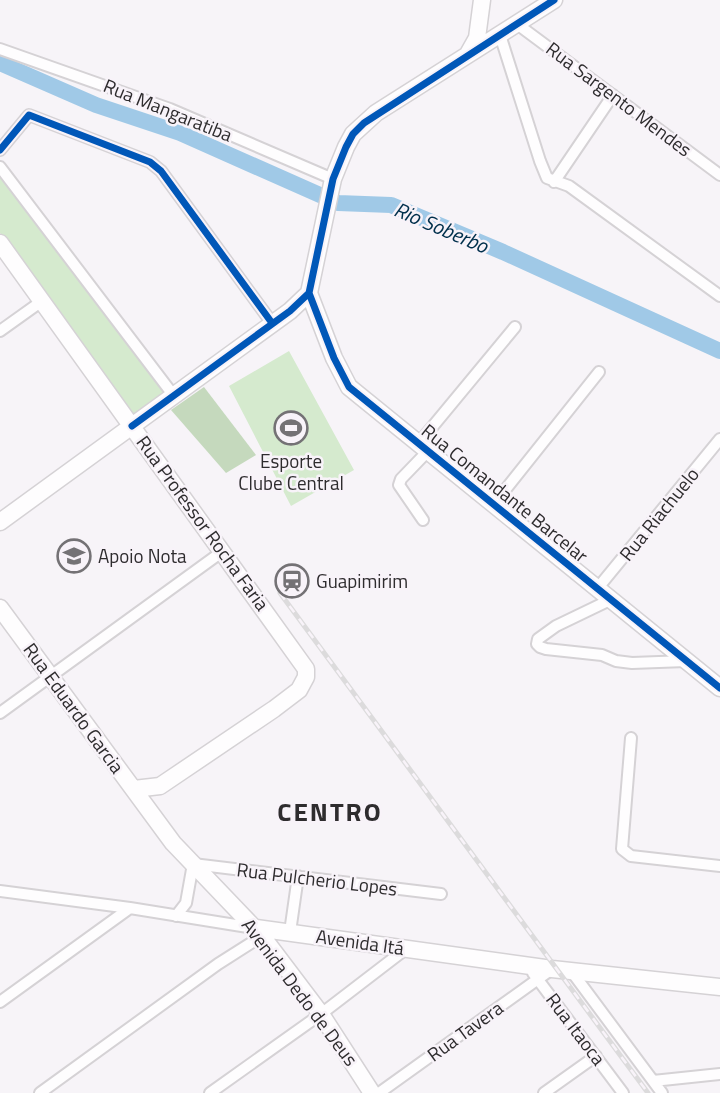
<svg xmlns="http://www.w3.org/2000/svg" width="720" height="1093" viewBox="0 0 720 1093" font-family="'Titillium Web',sans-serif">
<rect width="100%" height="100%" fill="#f7f4f8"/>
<path fill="#d5eace" d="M2,176l163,217 -33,25 -132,-185v-56z
M289,351l65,119 -63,36 -62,-120z"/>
<path fill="#c5d9bd" d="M204,387l52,68 -30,18 -55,-63z"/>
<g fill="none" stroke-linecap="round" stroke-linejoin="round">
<path stroke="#a0c9e7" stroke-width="16" d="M0,63l96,42 84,28 158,70 53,2 112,47 217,99"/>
<defs>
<path id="street" d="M517,24l203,151
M500,35l40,126 7,17 22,8 151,110
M0,49l170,60 163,70
M0,150l29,-35 121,47 11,9 111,152
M0,167l174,229
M554,182l59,-87
M0,331l42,-30
M419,443l96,-116
M493,505l106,-133
M423,520l-24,-35 2,-6 27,-28
M597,589l123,-150
M612,599l-56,27 -18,13 -1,5 3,3 6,2 56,6 14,6 16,2 54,-2
M0,713l223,-162
M631,738l-9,111 9,7 89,10
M0,891l130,17 124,20
M176,916l10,-13 7,-39 248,30
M290,932l8,-56
M572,972l90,121
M533,973l90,120
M0,1002l130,-94
M653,1081l67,-7
M40,1093l178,-129 44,-28
M210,1093l111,-79 86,-66
M379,1093l173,-124
M544,1093l52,-37"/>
<path id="secondary" d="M468,54l9,-16 5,-38
M0,243l306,426v8l-7,13 -25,19 -114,77 -26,3
M309,293l25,65 15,29 371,301
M0,522l290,-211 19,-18 24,-114 13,-32 7,-13 23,-21 178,-113
M0,608l173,235 89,93 59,78 51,79
M256,928l296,41 168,18"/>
</defs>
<use href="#street" stroke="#d5d2d5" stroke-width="14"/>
<use href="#secondary" stroke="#d5d2d5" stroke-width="19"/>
<use href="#street" stroke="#fefdfe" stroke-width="10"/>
<use href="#secondary" stroke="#fefdfe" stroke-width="16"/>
<defs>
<path id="rail" d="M280,593l368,500"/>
</defs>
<use href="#rail" stroke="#dcdbdc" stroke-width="5"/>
<use href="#rail" stroke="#f8f3f9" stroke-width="2.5" stroke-dasharray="8" stroke-linecap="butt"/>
<defs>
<path id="cycleway" d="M0,150l29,-35 121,47 11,9 111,152
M309,293l25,65 15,29 371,301
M132,426l158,-115 19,-18 24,-114 13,-32 7,-13 11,-11 190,-123"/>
</defs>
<use href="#cycleway" stroke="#f8f3f9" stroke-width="11"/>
<use href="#cycleway" stroke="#0057b8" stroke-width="7"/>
</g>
<defs>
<symbol id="stadium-ring" viewBox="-11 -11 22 22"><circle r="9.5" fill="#f8f3f9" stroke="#747275" stroke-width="1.5"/><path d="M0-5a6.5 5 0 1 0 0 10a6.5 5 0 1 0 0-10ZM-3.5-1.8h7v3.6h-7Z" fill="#747275"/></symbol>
<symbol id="university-ring" viewBox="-11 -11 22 22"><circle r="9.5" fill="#f8f3f9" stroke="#747275" stroke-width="1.5"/><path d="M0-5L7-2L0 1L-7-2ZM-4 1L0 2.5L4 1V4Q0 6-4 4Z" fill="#747275"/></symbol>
<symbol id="station-ring" viewBox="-11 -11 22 22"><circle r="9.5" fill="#f8f3f9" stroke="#747275" stroke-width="1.5"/><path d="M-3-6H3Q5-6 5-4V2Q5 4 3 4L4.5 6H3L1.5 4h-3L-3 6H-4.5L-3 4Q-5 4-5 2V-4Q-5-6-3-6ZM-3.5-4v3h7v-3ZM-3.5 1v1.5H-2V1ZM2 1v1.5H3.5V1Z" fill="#747275"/></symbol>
</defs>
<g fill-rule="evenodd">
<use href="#stadium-ring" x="272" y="409" width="38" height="38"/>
<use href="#university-ring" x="55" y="537" width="38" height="38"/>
<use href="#station-ring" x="273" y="562" width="38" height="38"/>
</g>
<g text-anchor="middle" stroke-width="5" stroke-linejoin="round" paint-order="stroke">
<g font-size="19" fill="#2e2c2e" stroke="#f8f3f9">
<text transform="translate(619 99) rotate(37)" y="7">Rua Sargento Mendes</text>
<text transform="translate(168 110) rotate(22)" y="7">Rua Mangaratiba</text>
<text transform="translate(505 493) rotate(39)" y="7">Rua Comandante Barcelar</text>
<text transform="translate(659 514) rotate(-51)" y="7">Rua Riachuelo</text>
<text transform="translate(203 523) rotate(54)" y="7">Rua Professor Rocha Faria</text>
<text transform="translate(74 708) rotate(54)" y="7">Rua Eduardo Garcia</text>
<text transform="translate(317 879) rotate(7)" y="7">Rua Pulcherio Lopes</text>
<text transform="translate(360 942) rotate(8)" y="7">Avenida Itá</text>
<text transform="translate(300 992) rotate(53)" y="7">Avenida Dedo de Deus</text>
<text transform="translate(576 1029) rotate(53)" y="7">Rua Itaoca</text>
<text transform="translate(465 1031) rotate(-36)" y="7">Rua Tavera</text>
</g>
<g font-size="19" fill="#2e2c2e" stroke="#f8f3f9" text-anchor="start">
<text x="291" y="468" text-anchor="middle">Esporte<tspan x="291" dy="22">Clube Central</tspan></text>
<text x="98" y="563">Apoio Nota</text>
<text x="316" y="588">Guapimirim</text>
</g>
<g font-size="21" font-style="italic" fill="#00304c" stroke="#f8f3f9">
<text transform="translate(441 228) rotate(23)" y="7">Rio Soberbo</text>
</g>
<g font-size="26" font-weight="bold" letter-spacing="2" fill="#2e2c2e" stroke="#f8f3f9">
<text x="330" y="821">CENTRO</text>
</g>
</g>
</svg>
